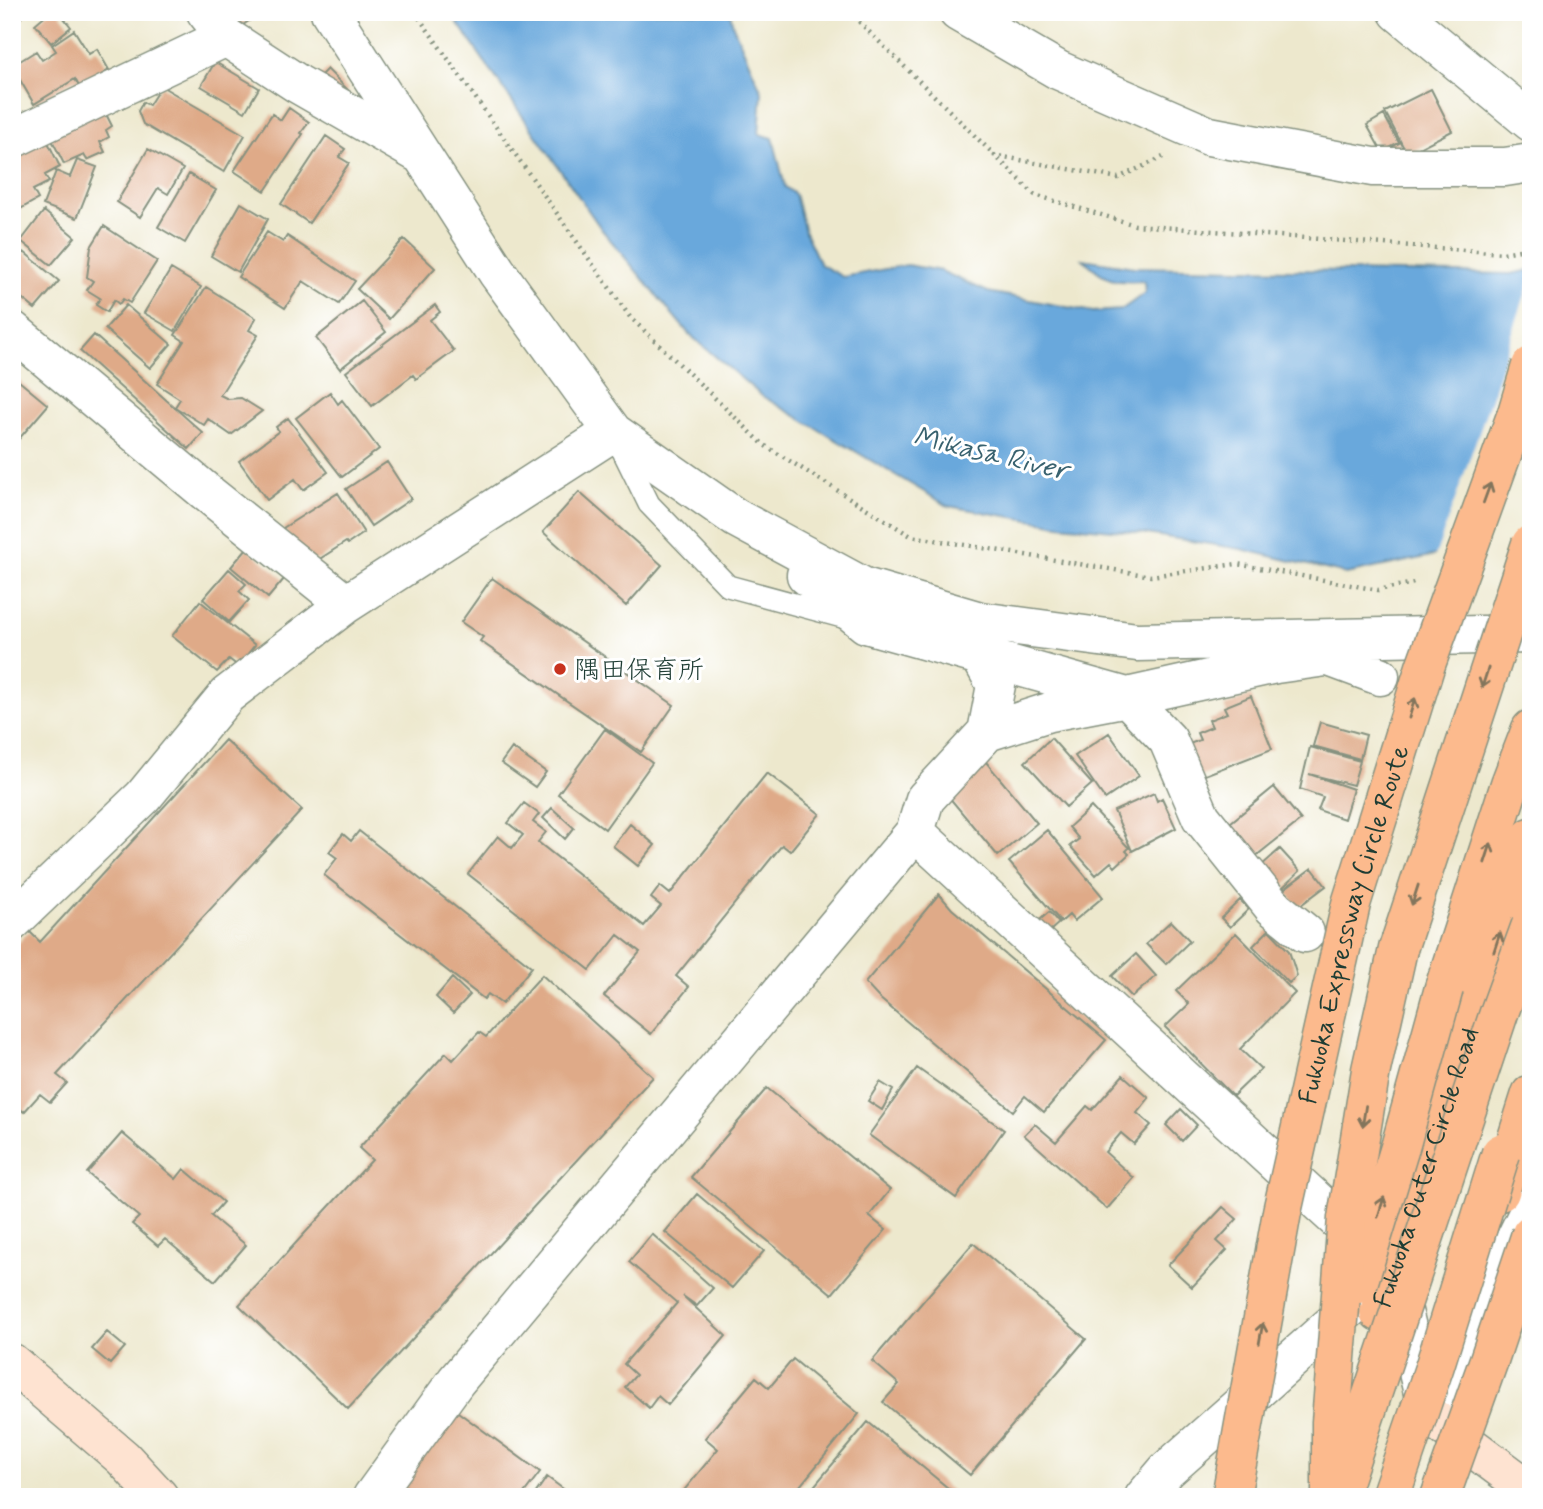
<svg xmlns="http://www.w3.org/2000/svg" width="1543" height="1509" viewBox="0 0 1543 1509" font-family="Mynerve,'Klee One',sans-serif">
<rect width="100%" height="100%" fill="#fff"/>
<filter id="ink" filterUnits="userSpaceOnUse"><feTurbulence type="fractalNoise" baseFrequency=".0143" numOctaves="2"/><feDisplacementMap in="SourceGraphic" scale="14" xChannelSelector="R" yChannelSelector="G"/><feConvolveMatrix kernelMatrix="1 2 1 2 8 2 1 2 1" color-interpolation-filters="sRGB"/></filter>
<filter id="wash" filterUnits="userSpaceOnUse"><feTurbulence type="fractalNoise" baseFrequency=".00686" numOctaves="4" result="noise"/><feDisplacementMap in="SourceGraphic" scale="28" xChannelSelector="R" yChannelSelector="G"/><feGaussianBlur stdDeviation="1.57" result="paint"/><feColorMatrix in="noise" values="0 0 0 0 0 0 0 0 0 0 0 0 0 0 0 0 0 1.4 0 .05"/><feComposite in="paint" operator="in"/></filter>
<g filter="url(#wash)">
<rect width="100%" height="100%" fill="#ede8cd"/>
<path fill="#69a8dc" stroke="#447288" stroke-width="2" d="M450,12h280l3,14 29,66 -3,42 14,4 12,49 10,7 10,38 15,32 23,13 64,-12 34,6 47,21 105,20 28,-2 24,-17 -1,-12c-32,2 -37,0 -61,-22l51,8 377,7 20,-4v265l-185,39 -105,-25 -107,-17 -75,-7 -111,-19 -186,-110 -73,-62 -87,-104z"/>
<path fill="#ede8cd" d="M1531,277v262l-97,20 55,-155z"/>
<g id="blocks">
<path fill="#dfaa88" d="M12,12h14l-14,16z
M49,12h10l12,15 -20,16 -16,-19z
M225,12h37l-25,17z
M74,30l15,24 8,-5 12,21 -29,18 -5,-9 -41,25 -22,-38 24,-15 6,9 14,-9 -4,-6z
M215,62l44,26 -14,24 -44,-26z
M327,69l21,21 -8,8 -21,-21z
M161,86l84,49 -21,37 -81,-48 -5,-13 5,-9 6,3z
M1431,89l21,42 -45,23 -22,-42z
M103,108l9,18 -6,4 3,7 -9,5 5,10 -18,8 -3,-5 -20,9 -15,-30z
M289,108l20,14 -8,11 2,1 -38,57 -31,-20 38,-57 9,6z
M1384,115l15,28 -17,9 -15,-27z
M45,136l15,31 -15,8 4,7 -16,8 5,9 -18,10 -8,-16v-41z
M326,136l19,13 -6,8 10,6 -40,60 -28,-19z
M148,149l35,20 -15,25 -10,-6 -18,29 -23,-15z
M77,160l20,7 -20,51 -34,-13 13,-34 14,6z
M189,174l27,16 -31,53 -27,-16z
M241,203l27,16 -30,53 -27,-16z
M44,211l31,26 -24,28 -30,-24z
M104,226l53,35 -27,42 -7,-4 -4,5 -5,-4 -7,12 -11,-7 4,-7 -13,-8 6,-9 -6,-4 4,-30z
M267,232l16,10 4,-6 68,45 -16,23 -36,-23 -18,27 -47,-31z
M404,239l31,29 -46,51 -32,-30z
M24,252l35,29 -24,28 -23,-19v-24z
M171,269l30,18 -26,44 -31,-18z
M206,287l50,31 -7,12 9,5 -38,60 8,4 13,-1 21,13 -31,24 -23,-16 -4,6 -29,-18 5,-8 -23,-15 27,-43 -9,-6z
M362,301l24,31 -46,37 -24,-31z
M126,305l45,39 -21,24 -45,-39z
M435,305l5,7 -10,8 24,31 -38,28 -3,-4 -41,31 -26,-34z
M94,335l109,98 -14,16 -109,-98z
M19,381l29,24 -36,42v-58z
M330,392l8,12 4,-4 37,49 -37,28 -46,-59z
M288,418l40,54 -25,18 -8,-11 -28,21 -28,-39 40,-30 -3,-4z
M387,462l24,37 -40,27 -25,-37z
M579,492l83,73 -36,41 -83,-74z
M338,493l26,40 -16,11 -2,-2 -28,18 -15,-1 -20,-31z
M247,548l37,31 -16,19 -37,-31z
M229,569l17,15 -7,7 10,9 -20,22 -26,-23z
M492,578l182,127 -33,47 -161,-111 3,-4 -22,-15z
M200,601l55,44 -17,21 -9,-7 -12,13 -45,-36z
M1251,696l21,53 -75,29 -13,-32 16,-6 -3,-7 15,-6 -3,-7 18,-7 -3,-6z
M1320,722l46,13 -6,24 -47,-13z
M605,729l47,34 -47,66 -47,-35z
M1109,733l30,43 -34,23 -30,-43z
M1051,738l41,46 -26,23 -41,-45z
M225,740l77,70 -245,265 10,8 -17,19 -10,-8 -16,18 -12,-10v-152l17,-19 11,11z
M1310,747l50,14 -7,24 -44,-11 44,15 -9,30 -26,-9 5,-13 -23,-8z
M512,748l34,24 -11,15 -34,-24z
M981,756l56,67 -39,33 -50,-60z
M767,773l53,41 -30,37 -8,-6 -106,131 13,11 -38,47 -47,-38 36,-44 -22,-17 -28,35 -122,-96 30,-38 14,12 11,-13 -15,-12 16,-20 15,11 -6,8 13,10 -8,10 106,84 17,-20 -10,-8 9,-12 10,8z
M1274,787l27,33 -45,36 -26,-33z
M1154,793l3,8 5,-3 14,30 -44,23 -18,-40z
M1091,807l38,41 -3,3 3,3 -14,13 -4,-5 -15,13 -26,-29 9,-7 -10,-12z
M552,808l22,20 -9,11 -22,-21z
M630,824l25,21 -17,21 -25,-20z
M1047,830l56,67 -29,24 -5,-6 -8,7 -52,-60z
M359,831l173,136 -30,37 -14,-10 -4,5 -160,-124 13,-17 -8,-6 14,-18 8,7z
M1280,849l20,22 -19,18 -21,-22z
M1312,868l14,18 -28,21 -14,-18z
M939,894l13,15 154,131 -62,72 -19,-16 -12,15 -135,-114 -13,-14z
M1240,900l9,9 -19,18 -9,-9z
M1049,912l10,11 -16,14 -10,-11z
M1171,921l19,20 -24,23 -20,-20z
M1269,930l20,21 8,25 -8,7 -36,-37z
M1236,933l59,60 -55,56 21,20 -28,27 -68,-69 24,-23 -13,-13z
M1136,954l20,22 -24,21 -20,-21z
M542,975l111,102 -305,332 -109,-104 133,-145 -13,-12 87,-95 7,7 26,-28 7,5z
M452,978l18,17 -17,18 -17,-16z
M917,1068l87,62 -48,68 -87,-63z
M1123,1075l26,23 -12,15 14,12 -17,19 -13,-11 -16,19 29,26 -27,31 -83,-74 11,-11 21,18 31,-36 5,4z
M880,1082l13,8 -11,20 -14,-9z
M767,1088l123,102 -21,26 17,14 -54,64 -141,-117z
M1181,1109l16,16 -15,16 -16,-16z
M122,1133l54,46 8,-10 39,33 -12,14 35,29 -31,36 -50,-42 -7,7 -26,-22 7,-7 -52,-44z
M697,1194l67,57 -32,37 -67,-56z
M1223,1207l14,12 -20,22 10,9 -35,37 -24,-22z
M652,1234l61,54 -16,18 -14,-10 43,40 -58,69 -10,-9 -9,12 -24,-21 11,-12 -12,-11 53,-61 -48,-41z
M973,1243l113,96 -116,136 -87,-73 16,-18 -27,-23z
M107,1332l18,15 -15,17 -18,-15z
M793,1359l66,55 -68,83h-106l-4,-3 37,-45 -13,-11 51,-61 13,11z
M447,1404l93,68 -19,25h-119l-15,-12z
M868,1422l86,71 -3,4h-146z
M547,1477l27,20h-41z"/>
</g>
</g>
<g filter="url(#ink)">
<use href="#blocks" fill-opacity="0" stroke="#869280" stroke-width="2"/>
<g fill="none" stroke-linecap="round" stroke-linejoin="round">
<defs>
<path id="lane" d="M619,443l30,61 79,82 118,32"/>
<path id="street" d="M206,12l20,25 72,47 120,69
M330,12l167,260 116,160 123,86 128,69 116,34 157,21 394,-8
M958,12l100,58 151,66 164,31h132l26,-4
M1398,12l133,110
M12,139l214,-102
M12,330l194,162 140,112 267,-172
M806,575l60,49 261,73 149,-33 50,-7
M1302,647l78,29
M987,732l62,-20 78,-15 41,43 33,77 72,90 32,26
M915,832l452,415
M12,922l131,-125 84,-102 119,-91
M1398,1291l30,122
M1436,1401l95,-194
M372,1497l84,-116 459,-549 10,-33 62,-67 9,-47 -16,-29
M1144,1497l23,-27 190,-168"/>
<path id="secondary" d="M12,1363l111,95 36,39
M1429,1415l102,76"/>
<g id="highway">
<path d="M1444,988l66,-204 21,-55"/>
<path d="M1500,1192l31,-98"/>
<path id="s1" d="M1379,1312l152,-475"/>
</g>
</defs>
<use href="#lane" stroke="#869280" stroke-width="24"/>
<use href="#street" stroke="#869280" stroke-width="41"/>
<use href="#secondary" stroke="#869280" stroke-width="41"/>
<use href="#highway" stroke="#869280" stroke-width="41"/>
<path stroke="#869280" stroke-width="4.5" stroke-dasharray="2 5" stroke-linecap="butt" d="M415,12l215,305 134,128 147,91 240,40 86,-12 141,26 36,-7
M849,12l186,183 100,30 368,28 28,-5
M993,155l125,23 45,-21"/>
<use href="#lane" stroke="#fff" stroke-width="21"/>
<use href="#street" stroke="#fff" stroke-width="38"/>
<use href="#secondary" stroke="#fee3d1" stroke-width="38"/>
<use href="#highway" stroke="#fcba8d" stroke-width="38"/>
<defs>
<g id="highway-bridge">
<path d="M1358,1284l43,-140 43,-156"/>
<path d="M1342,1485l157,-472 32,-88"/>
<path id="s2" d="M1231,1497l51,-285 69,-308 74,-237 92,-254 14,-47"/>
<path d="M1331,1497v-75l16,-204 24,-148 27,-121 133,-405"/>
<path d="M1390,1497l45,-132 66,-212"/>
<path d="M1440,1497l49,-137 42,-126"/>
</g>
</defs>
<use href="#highway-bridge" stroke="#869280" stroke-width="41" stroke-linecap="butt"/>
<use href="#highway-bridge" stroke="#fcba8d" stroke-width="38"/>
</g>
<defs><path id="oneway-shaft" d="M-6 0H5M1.5-3L5.5 0L1.5 3" fill="none" stroke-width="1.6" stroke-linecap="round" stroke-linejoin="round" transform="scale(1.75)"/></defs>
<g stroke="#82755c">
<use href="#oneway-shaft" transform="translate(1487 493) rotate(-70)"/>
<use href="#oneway-shaft" transform="translate(1485 678) rotate(108)"/>
<use href="#oneway-shaft" transform="translate(1412 708) rotate(-73)"/>
<use href="#oneway-shaft" transform="translate(1488 853) rotate(-72)"/>
<use href="#oneway-shaft" transform="translate(1415 895) rotate(108)"/>
<use href="#oneway-shaft" transform="translate(1497 942) rotate(-72)"/>
<use href="#oneway-shaft" transform="translate(1364 1116) rotate(99)"/>
<use href="#oneway-shaft" transform="translate(1381 1207) rotate(-73)"/>
<use href="#oneway-shaft" transform="translate(1261 1333) rotate(-80)"/>
</g>
</g>
<circle fill="#c8321e" stroke="#fff" stroke-width="2.5" cx="560" cy="669" r="7"/>
<g text-anchor="middle" stroke-width="6" stroke-linejoin="round" paint-order="stroke">
<g font-size="26" fill="#1f3d34" stroke="#fff" text-anchor="start">
<text x="574" y="678">隅田保育所</text>
</g>
<g font-size="26" fill="#1f3d34" stroke="#fff">
<text dy="9" stroke="none"><textPath href="#s2" startOffset="586">Fukuoka Expressway Circle Route</textPath></text>
<text dy="9" stroke="none"><textPath href="#s1" startOffset="152">Fukuoka Outer Circle Road</textPath></text>
</g>
<g font-size="28" font-style="italic" fill="#39626f" stroke="#fff">
<text transform="translate(991 452) rotate(13)" y="10">Mikasa River</text>
</g>
</g>
<rect width="1543" height="1509" fill="none" stroke="#fff" stroke-width="42"/>
</svg>
